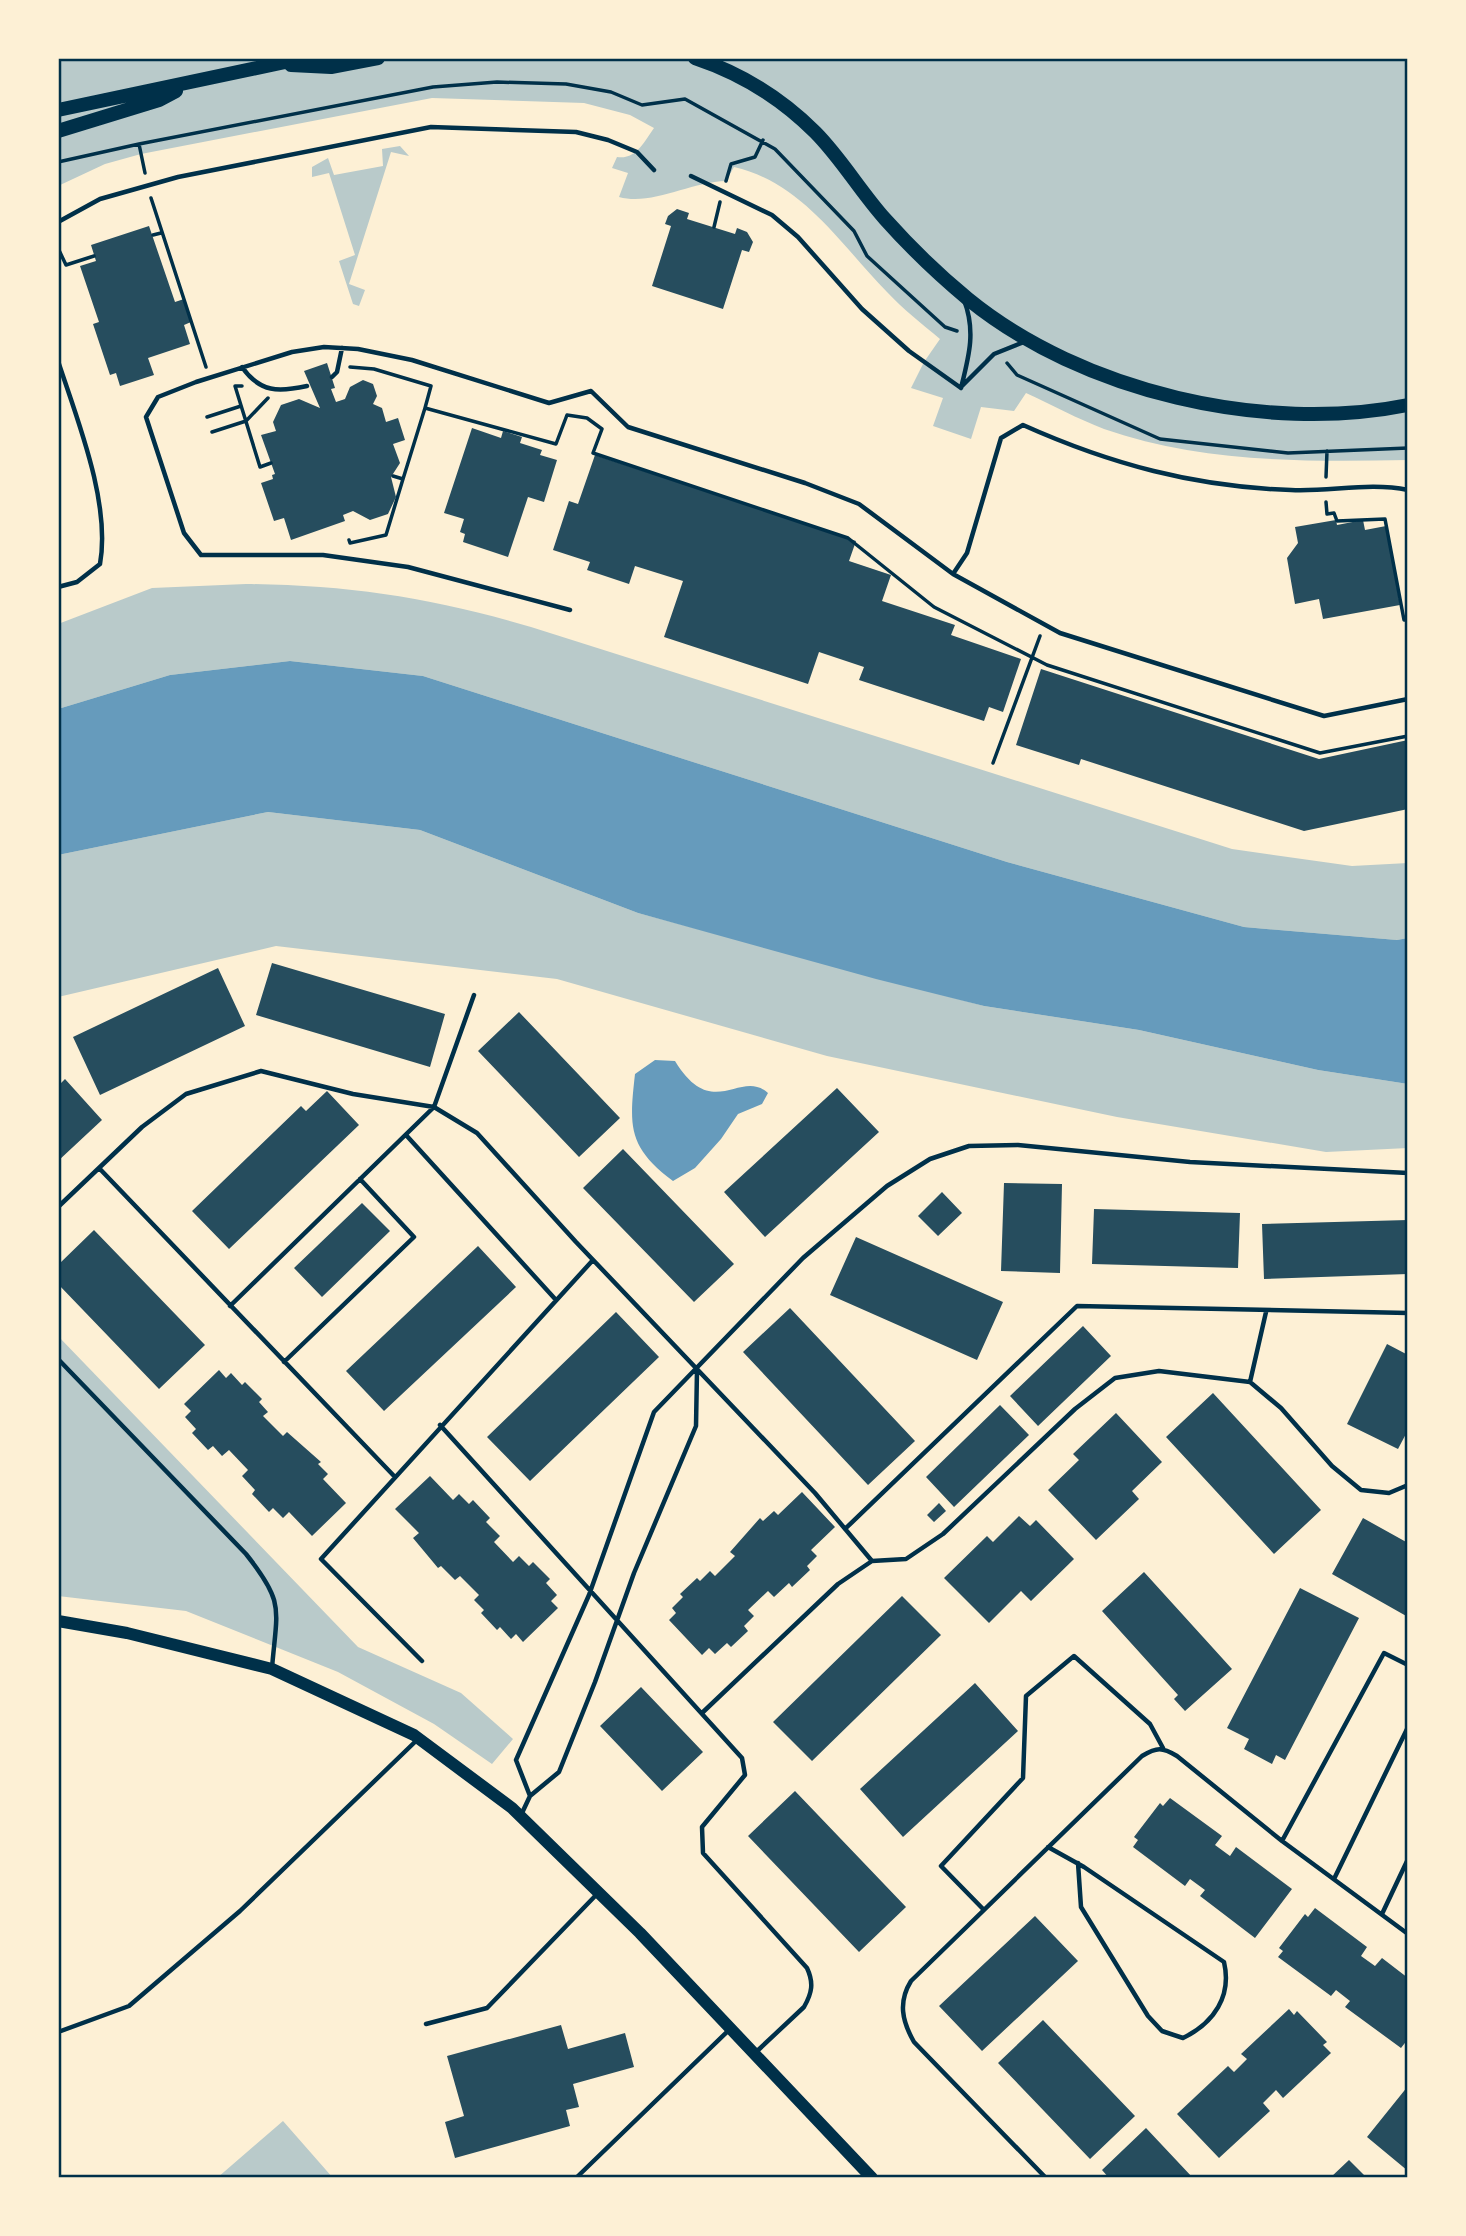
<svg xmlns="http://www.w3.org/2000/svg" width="1466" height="2236" viewBox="0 0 1466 2236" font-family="'Archivo Narrow',sans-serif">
<rect width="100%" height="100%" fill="#fdf0d5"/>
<path fill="#b9caca" d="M58,58h1350v402c-101,2 -207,3 -304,-31 -26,-10 -52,-24 -78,-36l-12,18 -33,-4 -10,32 -38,-13 10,-28 -32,-10 13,-26 16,-23c-18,-15 -37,-30 -53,-47 -47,-48 -84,-109 -153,-125l-8,14c-36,1 -74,25 -107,16l9,-24 -16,-5 5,-11c19,3 27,-15 37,-29l-24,-13 -46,-12 -152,-5 -291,56 -36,10 -47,22z
M400,146l9,10 -18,-4 -42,132 16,6 -6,16 -6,-2 -14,-43 16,-6 -26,-82 -17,4v-10l16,-9 6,17 49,-9 -1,-17z
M246,584c102,1 187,14 285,43l701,222 120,17 56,-3v75l-11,2 -153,-13 -237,-65 -584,-186 -133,-15 -120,14 -112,34v-85l94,-36z
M268,812l152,18 218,83 346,93 155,24 179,40 90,14v64l-82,4 -209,-35 -290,-61 -270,-77 -281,-33 -218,51v-142z
M58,1336l300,311 103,46 52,46 -21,25 -58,-40 -96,-52 -152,-61 -128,-15z
M283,2121l50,57h-116z"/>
<path fill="#669bbc" d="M290,661l133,15 584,186 237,65 153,13 11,-2v146l-90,-14 -179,-40 -155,-24 -108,-27 -238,-66 -218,-83 -152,-18 -210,43v-146l112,-34z
M655,1060l20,1c38,62 65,7 93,32l-6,11 -24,10 -17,25 -26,29 -22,13c-45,-34 -44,-54 -38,-107z"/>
<path fill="#264d5e" d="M677,209l12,4 -2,6 48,15 2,-6 10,4 6,10 -4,10 -7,-2 -19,59 -71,-23 19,-60 -6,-2 3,-8z
M149,226l26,76 9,-3 7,23 -7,3 6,19 -42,14 6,17 -34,11 -4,-13 -6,2 -17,-51 6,-2 -19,-56 16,-5 -5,-16z
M327,363l8,25 -4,1 5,13 9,-3 5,-12 13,-7 10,4 4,12 -4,8 9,4 4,14 12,-4 7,22 -12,4 7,19 -9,14 5,20 -8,17 -18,6 -17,-9 -10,4 2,6 -54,19 -7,-22 -10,3 -13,-38 12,-4 -1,-4 3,-1 -14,-39 15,-4 -3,-9 8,-17 18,-6 21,9 -16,-37z
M472,428l29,10 2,-7 19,6 -2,6 22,7 -2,5 17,5 -13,42 -16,-5 -20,60 -45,-15 2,-8 -5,-2 4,-13 -20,-6z
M595,455l261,86 -7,20 42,14 -9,26 73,24 -4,10 70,24 -18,53 -14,-5 -5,14 -125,-41 5,-13 -45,-15 -11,32 -144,-47 19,-56 -48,-15 -6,18 -42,-14 3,-8 -37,-12 16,-49 9,3z
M1336,520l1,5 26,-5 2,10 21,-4 14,79 -77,14 -4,-20 -24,5 -8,-46 11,-15 -3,-16z
M1041,669l278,90 89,-19v69l-104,22 -223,-72 -2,6 -63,-20z
M272,963l173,51 -15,53 -174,-52z
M218,968l27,58 -145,69 -27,-58z
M519,1012l101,106 -41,39 -101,-106z
M65,1079l37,41 -44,41v-75z
M837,1088l42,44 -114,105 -41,-45z
M327,1091l32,34 -130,124 -37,-38 109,-105 5,5z
M623,1149l111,115 -40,38 -111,-114z
M1004,1183l58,1 -2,89 -59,-2z
M942,1192l20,21 -24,23 -20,-20z
M362,1203l28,28 -68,66 -28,-29z
M1094,1209l146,4 -2,55 -146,-4z
M1408,1220v54l-144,5 -2,-55z
M94,1230l111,115 -46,44 -101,-105v-19z
M856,1237l147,65 -26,58 -147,-65z
M478,1246l38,41 -132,124 -38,-40z
M790,1308l125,133 -47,44 -125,-133z
M616,1312l43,45 -129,124 -43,-44z
M1083,1326l28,30 -73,70 -28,-30z
M1387,1344l21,11v75l-10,19 -51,-25z
M219,1370l7,8 5,-5 11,12 3,-3 17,17 -3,3 9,10 -5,4 20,20 4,-4 34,30 -3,2 10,10 -5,5 23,24 -34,33 -23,-24 -6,6 -10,-10 -4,4 -17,-18 3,-4 -13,-14 6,-6 -19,-20 -7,6 -9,-10 -5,4 -16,-17 4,-4 -11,-12 6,-6 -7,-7z
M1213,1393l108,117 -47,44 -108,-117z
M1000,1405l29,30 -75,72 -28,-30z
M1116,1413l46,49 -30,29 7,8 -43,41 -48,-50 31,-30 -6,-6z
M430,1476l23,24 6,-6 10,10 4,-4 17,18 -4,4 14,14 -6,6 19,20 6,-6 10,10 4,-4 17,17 -4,4 11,12 -6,6 7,7 -35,34 -7,-8 -5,5 -11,-12 -3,3 -16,-17 3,-3 -10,-10 5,-5 -19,-19 -5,4 -14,-14 -3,2 -25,-30 6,-5 -24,-24z
M802,1492l33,35 -24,23 6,6 -10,10 3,4 -18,17 -3,-4 -15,14 -6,-6 -20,19 6,6 -10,10 4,5 -17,16 -4,-4 -12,11 -6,-6 -7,7 -33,-35 7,-7 -4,-5 11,-11 -3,-3 17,-16 3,3 10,-10 5,5 20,-20 -5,-4 30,-34 3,3 11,-10 4,4z
M939,1503l7,8 -12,11 -7,-7z
M1019,1516l11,10 6,-6 38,39 -43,42 -10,-10 -32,32 -45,-45 43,-42 6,6z
M1363,1518l45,25v74l-76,-43z
M1144,1572l88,97 -47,42 -11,-12 4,-4 -76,-84z
M1300,1588l59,30 -74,142 -9,-5 -4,9 -28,-15 5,-10 -22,-11z
M902,1596l39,39 -129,126 -39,-39z
M975,1683l43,48 -115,106 -43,-48z
M641,1687l62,65 -41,39 -62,-65z
M795,1791l111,116 -47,45 -111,-116z
M1170,1798l52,38 -7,9 15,11 6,-9 56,42 -37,49 -55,-42 5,-6 -15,-11 -5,7 -52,-39 5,-7 -4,-3 26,-34 3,3z
M1315,1908l52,39 -6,9 14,10 7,-8 26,20v61l-7,9 -56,-41 5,-6 -14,-11 -5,6 -53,-39 5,-6 -4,-3 26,-34 3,3z
M1035,1916l43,45 -96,90 -43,-45z
M1289,2009l5,6 3,-4 30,31 -4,3 8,8 -48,45 -7,-8 -13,13 7,8 -51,47 -42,-44 51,-48 6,6 13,-13 -6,-5z
M1043,2020l92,96 -45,43 -92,-96z
M561,2025l7,24 57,-16 9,34 -61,17 6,23 -13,3 4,16 -115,32 -10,-36 19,-6 -17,-60z
M1408,2086v85l-41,-34z
M1146,2128l47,50h-84l-7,-8z
M1349,2160l18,18h-37z"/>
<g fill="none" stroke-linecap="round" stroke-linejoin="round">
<path stroke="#003049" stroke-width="3.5" d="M139,144l294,-57 64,-5 69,2 45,8 31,13 43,-6 90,50 79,82 13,25 78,71 12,4
M58,162l81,-18 6,29
M726,181l5,-17 24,-7 8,-17
M151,198l55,169
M714,227l6,-25
M153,235l8,-2
M58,248l8,17 28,-9
M1007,363l10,12 143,64 128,14 120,-5
M350,367l24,2 57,17 -6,22 131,36 11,-29 20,3 15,11 -9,24 255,85 86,69 113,58 273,88 88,-17
M242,386h-7l25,81 11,-4
M207,417l34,-11
M212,432l34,-11 22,-23
M393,476l10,3 22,-71
M1326,477l1,-26
M1326,502l1,12 7,-1 3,8 48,-2 19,101h4
M349,540l1,3 36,-8 17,-56
M993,763l47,-127"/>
<path stroke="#003049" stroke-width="4.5" d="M691,176l81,39 26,22 64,72 47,42 52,37
M58,222l42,-23 78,-22 253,-50 145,5 32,8 29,12 17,18
M58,361c19,58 53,142 42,203l-23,18 -19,5
M242,367c18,26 37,25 65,19
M332,377l5,-5 5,-24
M961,387l33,-33 30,-12
M961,388c8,-32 15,-57 3,-88
M953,574l14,-21 34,-115 22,-13c87,39 172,62 268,65 39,2 78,-8 117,0
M570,610l-162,-43 -85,-12h-122l-17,-22 -38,-116 12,-20 38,-15 96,-30 32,-5 34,2 54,11 137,43 42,-12 37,36 177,56 54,21 94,70 107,59 264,83 84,-17
M406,1135l150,165
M99,1168l296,309
M58,1207l84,-80 44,-33 75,-23 92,23 81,13 43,26 99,109 239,251 57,68
M230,1306l204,-199 40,-112
M58,1359l188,195c39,49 31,54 26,114
M284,1362l130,-125 -54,-58
M1250,1382l16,-70
M440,1425l302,333 3,17 -43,52 1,26 104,115c7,15 5,25 -3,39l-49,46
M845,1529l232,-223 331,7
M422,1661l-101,-102 272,-299
M702,1713l136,-129 34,-23 34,-2 37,-25 132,-125 40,-31 44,-7 91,11 31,26 51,58 29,24 28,3 19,-8
M530,1796l-14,-36 73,-165 65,-183 149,-154 84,-72 43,-27 39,-13 49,-1 172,17 218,11
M522,1813l8,-17 29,-24 36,-90 39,-109 62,-147 1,-56
M1282,1841l102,-188 24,12
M1048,1847l36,20 140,95c8,34 -10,61 -41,76l-21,-7 -14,-15 -67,-109 -3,-44
M1334,1879l74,-152
M984,1910l-43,-44 82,-88 3,-82 48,-40 76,68 13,24
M1382,1914l26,-55
M426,2024l61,-16 111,-115
M58,2032l71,-26 111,-95 178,-172
M576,2178l154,-149
M1046,2178l-132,-136c-12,-21 -16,-40 -3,-61l231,-225c15,-9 20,-9 35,0l105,85 126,93"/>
<path stroke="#003049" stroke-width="12" d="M58,1621l69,12 145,36 142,66 98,73 128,125 232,245"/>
<path stroke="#003049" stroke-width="14" d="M695,58c45,15 87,41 120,74 26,26 45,59 70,87 25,28 54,56 83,80 114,93 297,135 440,106
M291,65l40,2 47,-9
M58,110l246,-52
M58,131l101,-31 17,-9"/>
</g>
<rect width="1466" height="2236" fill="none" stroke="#fdf0d5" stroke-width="119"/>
<rect x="60" y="60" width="1346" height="2116" fill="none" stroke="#003049" stroke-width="2.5"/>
</svg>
